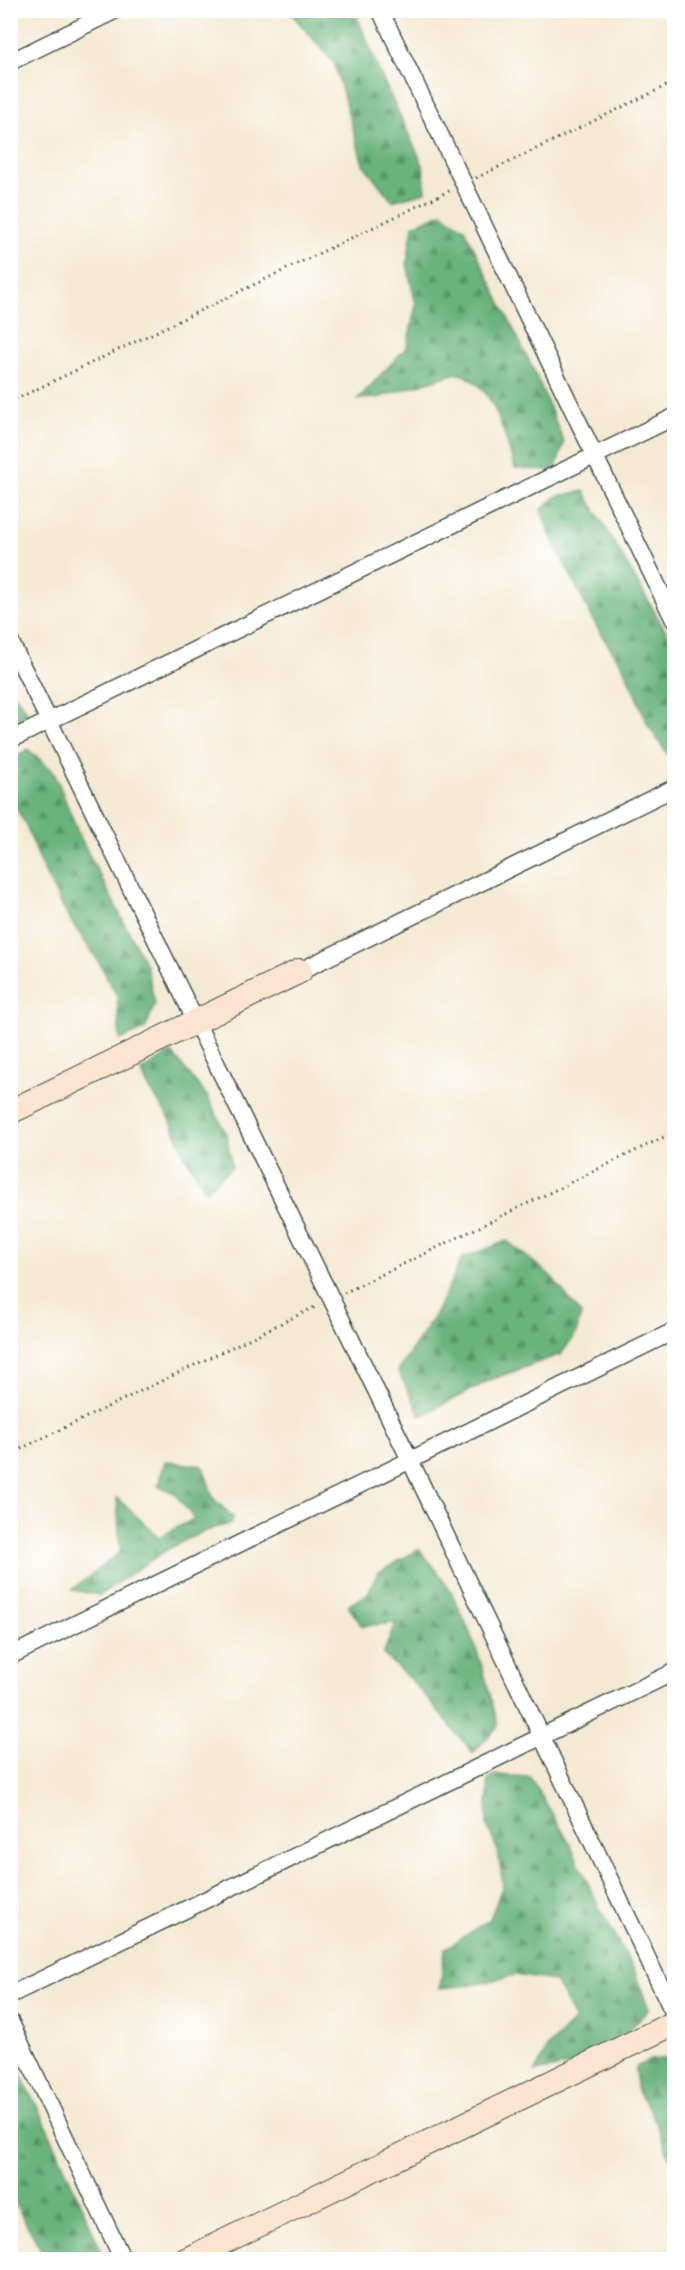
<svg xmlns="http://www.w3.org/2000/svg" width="685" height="2270" viewBox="0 0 685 2270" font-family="'IM FELL English',serif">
<defs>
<pattern id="forest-firs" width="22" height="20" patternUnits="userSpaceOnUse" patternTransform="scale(1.5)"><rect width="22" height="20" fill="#69b37b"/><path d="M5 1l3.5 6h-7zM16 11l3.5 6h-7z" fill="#569366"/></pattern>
</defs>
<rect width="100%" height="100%" fill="#fff"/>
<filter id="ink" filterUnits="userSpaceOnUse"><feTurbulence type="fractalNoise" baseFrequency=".0167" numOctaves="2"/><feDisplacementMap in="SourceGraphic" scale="12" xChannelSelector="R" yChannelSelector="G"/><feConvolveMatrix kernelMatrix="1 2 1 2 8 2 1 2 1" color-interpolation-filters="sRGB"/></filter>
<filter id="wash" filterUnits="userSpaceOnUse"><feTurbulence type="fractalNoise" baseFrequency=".008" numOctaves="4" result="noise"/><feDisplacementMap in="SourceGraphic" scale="24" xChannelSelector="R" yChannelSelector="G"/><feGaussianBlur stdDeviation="1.35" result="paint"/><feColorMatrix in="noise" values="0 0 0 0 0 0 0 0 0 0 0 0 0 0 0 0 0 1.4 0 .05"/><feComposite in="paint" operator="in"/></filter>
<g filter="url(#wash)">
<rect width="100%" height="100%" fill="#f4e9d2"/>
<path fill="url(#forest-firs)" stroke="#447858" stroke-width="1.5" d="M289,11h66l25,62 43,92 3,27 -34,9 -29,-37 -29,-101z
M442,213l22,15 72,147 28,67 -9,29 -40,-3c-11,-32 -20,-87 -59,-95l-79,25 -19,1 49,-52 9,-42 -9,-41 6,-39z
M584,491l90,154v119l-26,-39 -24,-57 -25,-37 -49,-96 -9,-25 16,-14z
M10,689l18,23 -17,19h-1z
M28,749l26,23 25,63 67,130 9,39 -10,25 -25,11 -3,-44 -20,-37 -29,-42 -23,-44 -19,-48 -15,-26v-39z
M171,1052l36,44 19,37 6,34 -27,23 -21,-36 -14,-35 -23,-34 -5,-14z
M507,1241l44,35 30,38 -5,20 -15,20 -71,26 -69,36 -23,-45 38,-58 26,-55z
M165,1461l38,5 10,32 20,19 -2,7c-48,9 -91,44 -131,71l-28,-5 48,-38 -3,-54 42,39 35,-18 -18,-25 -18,-9z
M419,1549c10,13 23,27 31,41 22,41 38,91 48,136l-25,27 -60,-71 -30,-28 13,-31 -34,3 -14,-20 20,-13 10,-20z
M494,1775l36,2 38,63 32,69 34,61 15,39 -31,33 -45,23 -38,7 12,-24 28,-28 -20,-39 -40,-6 -42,10 -33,3 5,-39 45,-30 13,-34 -5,-34 -11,-26 1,-44z
M669,2058l5,8v102l-22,-54 -16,-26v-21l15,-7z
M11,2059l3,2 29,57 62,141h-59l-35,-63z"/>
</g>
<g filter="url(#ink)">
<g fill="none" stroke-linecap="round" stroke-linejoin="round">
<defs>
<path id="street" d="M380,10l294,610
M10,62l106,-52
M10,641l400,819 264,554
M10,740l664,-323
M300,971l374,-183
M10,1656l664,-325
M10,1995l664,-323
M10,2021l113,239"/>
<path id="secondary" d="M10,1112l290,-141
M186,2260l488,-237"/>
</defs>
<use href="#street" stroke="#3f574c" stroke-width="19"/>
<use href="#secondary" stroke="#3f574c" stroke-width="26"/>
<path stroke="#3f574c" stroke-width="3" stroke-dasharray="1.5 4.5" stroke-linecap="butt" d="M476,178l198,-96
M10,402l441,-212
M344,1293l330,-161
M10,1454l307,-148"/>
<use href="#street" stroke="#fff" stroke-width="16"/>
<use href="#secondary" stroke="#fde4d1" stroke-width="24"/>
</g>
</g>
<rect width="685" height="2270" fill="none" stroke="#fff" stroke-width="36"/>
</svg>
